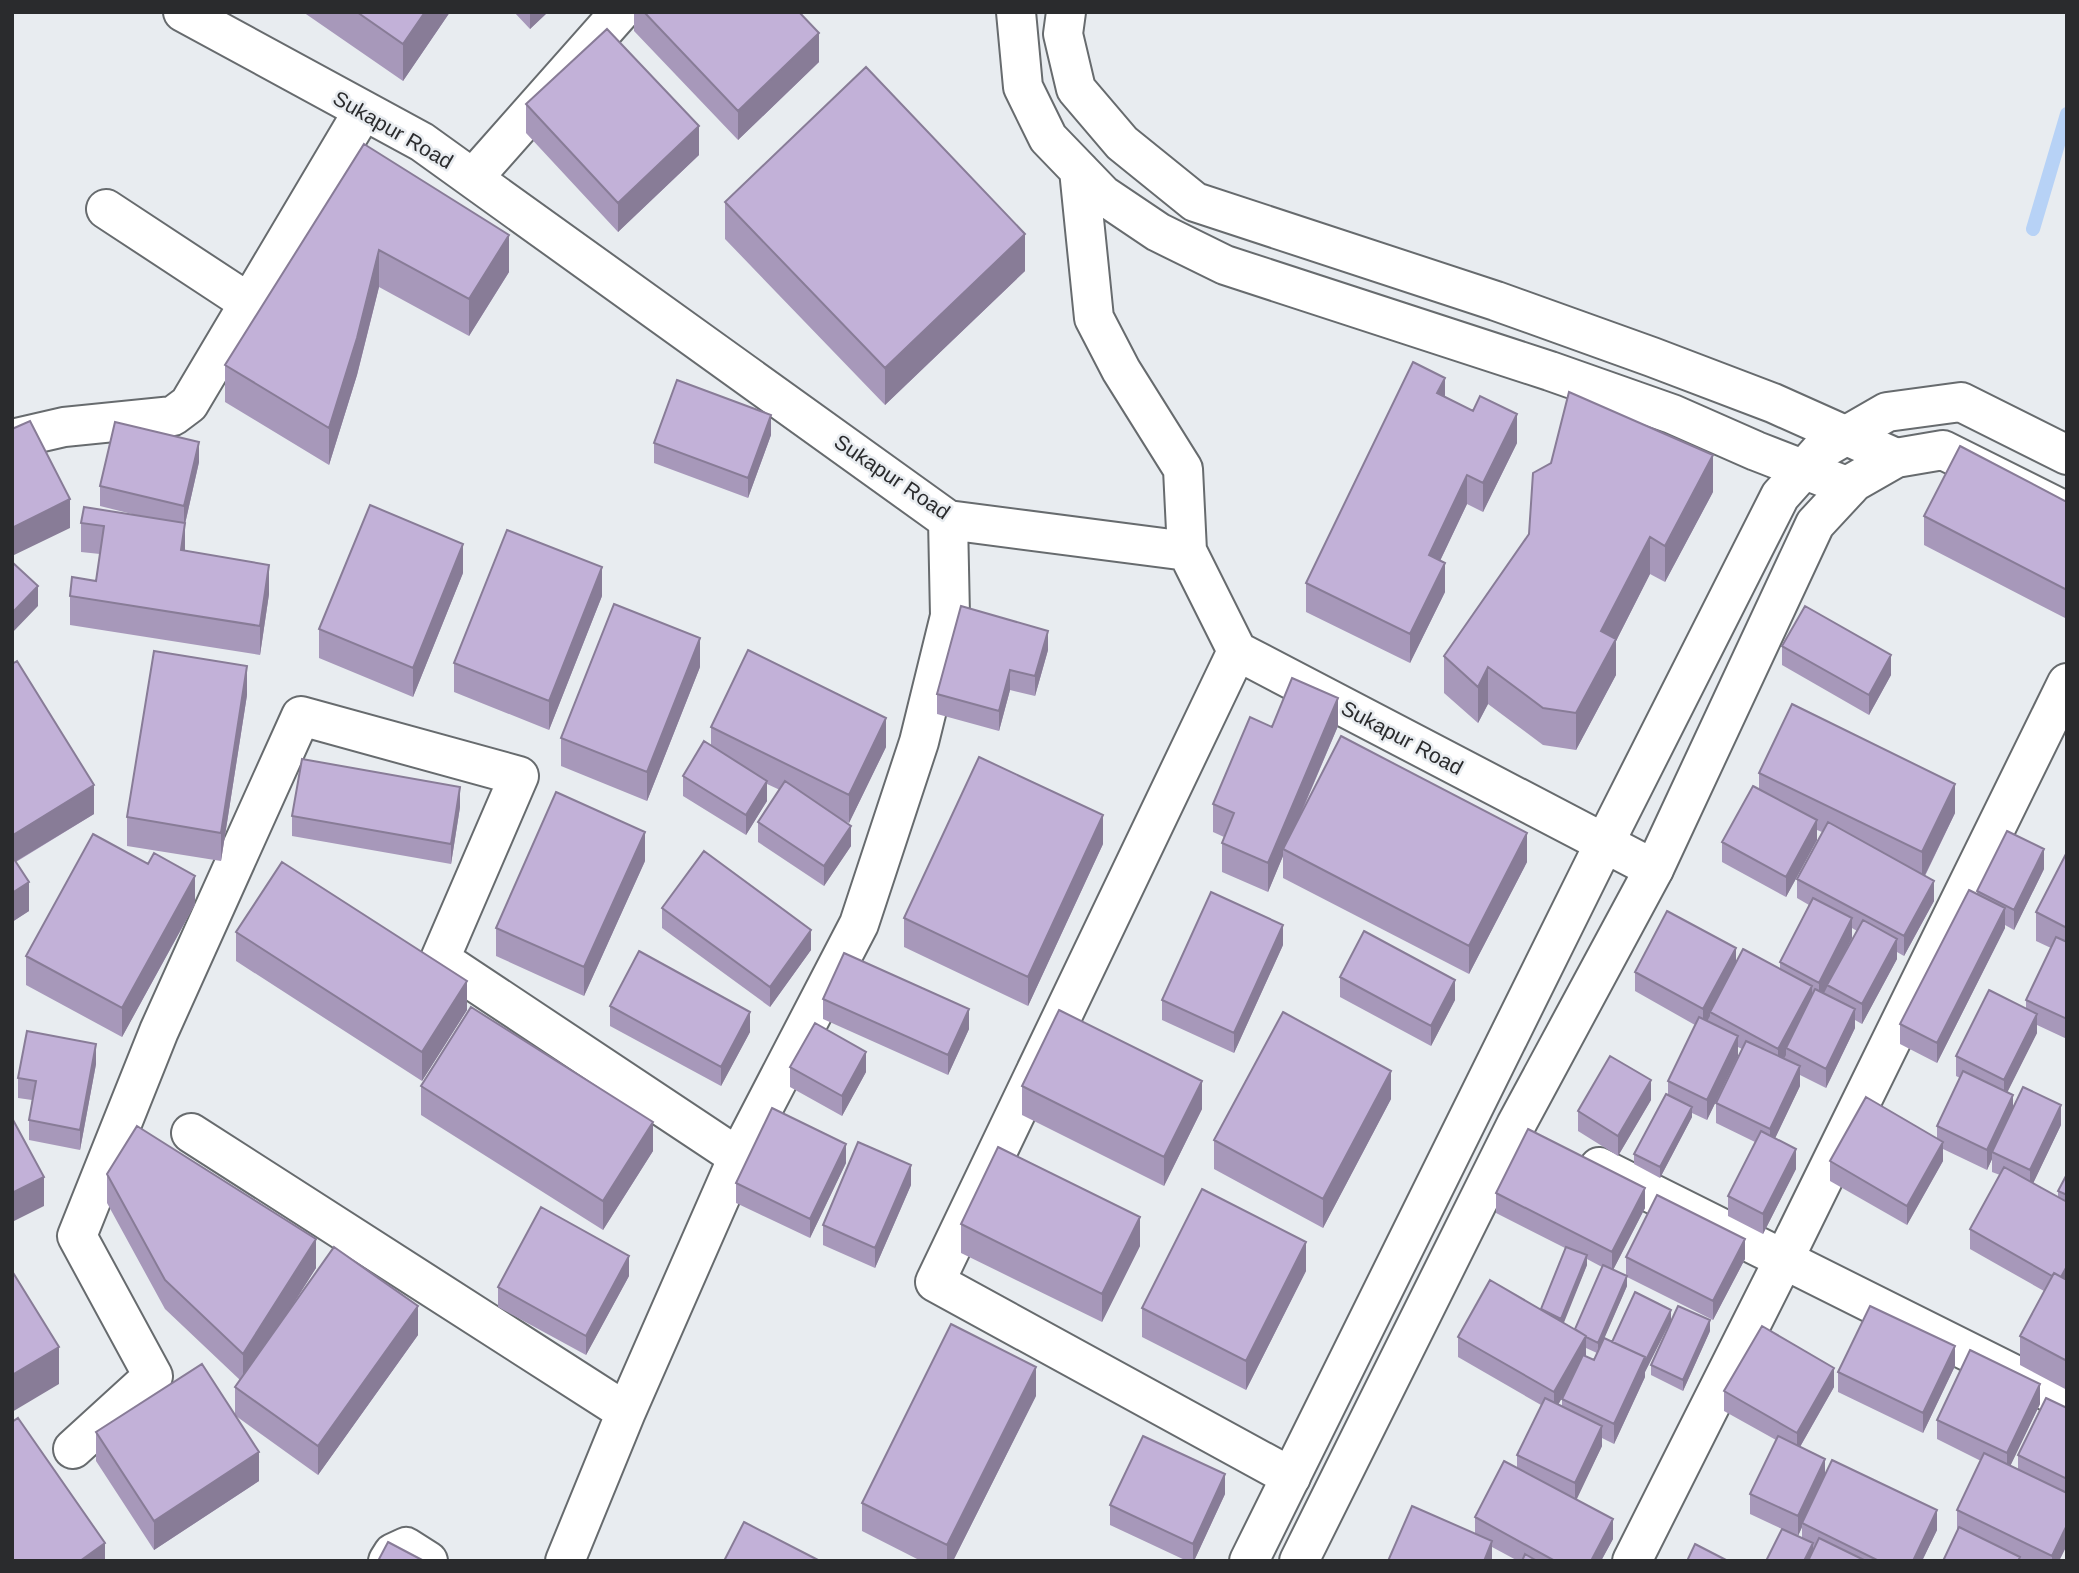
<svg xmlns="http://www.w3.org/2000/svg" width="2079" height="1573" viewBox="0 0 2079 1573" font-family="Arial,sans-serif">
<rect width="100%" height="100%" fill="#e8ecf0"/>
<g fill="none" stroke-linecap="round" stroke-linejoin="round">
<path stroke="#b7d2f6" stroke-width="14" d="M2033,229l34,-115"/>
<defs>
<path id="street" d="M183,12l239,130 526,378 239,31 50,100 417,218
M1016,12l7,75 25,51 55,57 55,37 67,33 325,106 122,43 84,37 93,36
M1066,12l-3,22 13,55 46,54 73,59 301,99 156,56 121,46 123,55
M1079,170l15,148 27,52 62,99 4,82
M473,178l147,-166
M106,209l143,94
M12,439l52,-12 109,-11 16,-12 174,-293
M1237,651l-302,631 356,195
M191,1133l435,279
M1599,1167l468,234
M73,1449l80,-73 -76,-140 82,-205 142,-315 218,60 -79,183 298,198
M388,1561l5,-8 13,-6 22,14
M565,1561l61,-149 112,-255 121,-233 60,-182 31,-126 -2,-96
M1632,1561l152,-302 283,-576"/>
<path id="secondary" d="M1249,1561l355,-717 176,-348 41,-46 66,-38 74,-10 106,53
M1299,1561l217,-436 138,-256 161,-345 39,-42 42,-24 47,-8 124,62"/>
</defs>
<use href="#street" stroke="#676b6e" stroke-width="42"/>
<use href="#secondary" stroke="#676b6e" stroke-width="42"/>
<use href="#street" stroke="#fff" stroke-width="38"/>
<use href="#secondary" stroke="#fff" stroke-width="38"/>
</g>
<path fill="#a798ba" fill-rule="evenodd" d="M303,12h147l-47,69z
M514,12h34l-18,17z
M634,12h165l20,50 -81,78 -104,-109z
M526,104l173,51 -81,77 -92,-99z
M364,144l145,128 -40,64 -90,-49 -22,88 -28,90 -104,-63v-37z
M725,202l300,69 -140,134 -160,-166z
M1445,397l72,46 -34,69 -16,-8 -27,57 5,31 -35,71 -104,-51v-29z
M771,435l-23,63 -94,-35v-20z
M199,462l-14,62v27l84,43 -9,61 -190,-30v-29l26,-15 4,-27 -19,-2v-29l59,-7 -40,-10v-20z
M1713,492l-48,90 -15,-8 -34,67v34l-40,75 -33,-5 -55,-41 -10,19 -34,-30v-37z
M2067,502v117l-143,-74v-29z
M463,573l-50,124 -94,-39v-29z
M602,596l-53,134 -95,-38v-29z
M1782,646l109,29 -22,40 -87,-50z
M1048,650l-13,46 -25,-6 -11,41 -62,-17v-20z
M12,664l82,150 -78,48 13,49 -17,11z
M700,667l-53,134 -86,-35v-28z
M247,695l-26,166 -94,-15v-29z
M1338,726l-37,88 226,48 -58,112 -186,-96v-22l-15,36 -46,-20v-29l2,-6 -11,-5v-28l59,-77z
M711,727l175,20 -37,76 -7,-3 9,26 -27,40 -66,-44v-20l22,-32 -13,-6v17l-21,34 -63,-39v-20l28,-30z
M1759,773l196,40 -30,63 9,25 -30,55 -7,-4v7l-35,65 -7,-4v8l-29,60 -26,-13v11l-25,52 21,31 -33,65 -35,-18v-20l27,-54 -39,-19v-20l26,-54 -4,-2v9l-31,64 -15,-7v4l-32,61 -26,-14v-10l34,-60v-13l27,-56 -60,-34v-19l101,-9 44,5v-6l29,-57 -12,-7v-19l25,-47 -5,-2v10l-31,57 -64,-35v-20l37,-53zM1852,928l5,3 -15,27 10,-20z
M460,807l-9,57 -159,-28v-20z
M1103,844l-75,162 -124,-59v-29z
M2067,852v187l-30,-14v8l-30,59 6,16 48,17 -28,58 25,14v-6l9,-17v216l-47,-25v-29l24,-45 -74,-42v-20l30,-54 -8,-3v-13l-5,11 -44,-21v12l-36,64 -77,-44v-20l107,-23v-12l23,-48 -4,-2v-20l70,-48v-8l25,-52 -15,-7v-29z
M645,861l-61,135 -88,-40v-28z
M148,864l47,40 -73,133 -96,-52v-29z
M2044,869l-30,61 -9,-5v3l-68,135 -37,-19v-20l77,-130v-3z
M662,908l149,42 -41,57 -108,-79z
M236,932l231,78 -45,71 -186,-120z
M1283,945l-49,108 -72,-33v-20z
M1340,977l115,23 -24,46 -91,-49z
M823,999l146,30 -21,46 -125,-56z
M610,1006l140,26 -29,54 -111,-60z
M96,1064l-16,86 -51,-10v-20l3,-20 -14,-2v-20z
M790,1067l76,5 -24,44 -52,-29z
M421,1086l232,65 -50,79 -182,-115z
M1022,1086l180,23 -38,77 -142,-71z
M1391,1099l-68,129 -109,-59v-29z
M1651,1100l-33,56 -40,-25v-20z
M846,1163l-36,75 -74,-35v-20z
M107,1174l209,94 -32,50 134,17 -100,140 -82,-59 23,65 -105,69 -58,-89v-29l139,-17v-28l5,-7 -75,-71 -58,-106z
M911,1185l-36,83 -52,-23v-20z
M1496,1193l149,15 -32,62 13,5v-18l119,2 -32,61 -86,-43v9l-23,52 8,4 59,-22 -26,52v5l-31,67 -12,-6v8l-26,53 37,40 -12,22h-83l-26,-14v14l-17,-27v-17l42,-49v-13l24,-50 -83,-48v-20l83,-28 24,-61 -69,-35zM1587,1259l15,8 -27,62 -12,-7 24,-57zM1586,1348l11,5 -3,7 -8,-4zM1566,1390l-4,9v8l-4,-2z
M961,1224l179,22 -38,76 -141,-69z
M1306,1271l-60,119 -104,-53v-29z
M629,1276l-43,79 -88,-48v-20z
M1710,1331l-27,60 -32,-16v-10z
M1955,1366l-32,67 -85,-41v-20z
M1834,1387l-34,60 25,28 112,55 -15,31h-156l16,-32 -32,-15v-20l26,-54 -52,-29v-20zM1802,1527v11l-4,-2z
M1036,1396l-83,165h-32l-59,-30v-28z
M2040,1404l-30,61 8,4v-14l49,-47v137l-8,16h-39l-63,-31v-20l24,-49 -44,-22v-19z
M1225,1494l-31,67h-7l-77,-36v-20z"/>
<path fill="#887c97" d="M425,12h25l-47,69v-37z
M530,12h18l-18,17z
M819,33v29l-81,78v-29z
M699,126v29l-81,77v-29z
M1025,234v37l-140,134v-37z
M509,235v37l-40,64v-37z
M379,250v37l-22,88 -28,90v-37z
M1445,378v29l-8,-14z
M1517,414v29l-34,69v-29z
M771,415v20l-23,63v-20z
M199,442v20l-14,62v28l-4,-2 3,-24v-20z
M1713,455v37l-48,90v-36z
M1467,475v29l-38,80v-29z
M70,499v29l-58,28v-28z
M1650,537v37l-34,67v34l-40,75v-37l25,-82z
M463,544v29l-50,124v-29z
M1445,563v29l-35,71v-29z
M269,565v29l-9,61v-29z
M602,567v29l-53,134v-29z
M38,586v20l-26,27v-20z
M1048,631v19l-13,46v-20z
M700,638v29l-53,134v-29z
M1891,655v20l-22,40v-20z
M247,666v29l-26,166v-28z
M1488,667v37l-10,19v-36z
M1010,670v20l-11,41v-20z
M1338,698v28l-53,124 -2,-1v7l-15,36v-29z
M886,718v29l-37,76v-28z
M767,781v20l-21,34v-20z
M1955,784v29l-33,68v-29z
M94,785v29l-81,49v-28z
M460,787v20l-9,57v-20z
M1103,815v29l-75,162v-29z
M1817,820v20l-31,57v-20z
M851,826v20l-27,40v-20z
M645,832v29l-61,135v-29z
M1527,833v29l-58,112v-28z
M2044,849v20l-30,61v-20z
M195,876v28l-73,133v-29z
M1934,881v20l-30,55v-20z
M29,882v29l-17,11v-29z
M2005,908v20l-68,135v-20z
M1852,918v20l-33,65v-20z
M1283,925v20l-49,108v-20z
M811,930v20l-41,57v-20z
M1897,939v20l-35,65v-20z
M1736,948v20l-26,44v4l-7,13v-20z
M1455,980v20l-24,46v-20z
M467,981v29l-45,71v-29z
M1812,986v20l-26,42v7l-8,14v-20z
M969,1009v20l-21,46v-20z
M1855,1009v19l-29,60v-19z
M750,1012v20l-29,54v-19z
M2037,1014v19l-33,66v-19z
M1738,1036v20l-31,64v-20z
M96,1044v20l-16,86v-20z
M866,1052v20l-24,44v-20z
M1800,1066v20l-30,63v-20z
M1391,1071v28l-68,129v-29z
M1651,1080v20l-33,56v-20z
M1202,1081v28l-38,77v-29z
M2013,1095v20l-21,37v7l-5,11v-20z
M2061,1105v20l-31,65v-20z
M1692,1107v10l-32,61v-11z
M653,1122v29l-50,79v-29z
M1943,1142v19l-36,64v-19z
M846,1144v19l-36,75v-19z
M1796,1149v20l-33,65v-20z
M911,1165v20l-36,83v-20z
M44,1177v29l-32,16v-29z
M1645,1188v20l-33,64v-20z
M1140,1217v29l-38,76v-28z
M316,1239v29l-73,115v-29z
M1745,1239v20l-32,61v-19z
M1306,1242v29l-60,119v-29z
M1587,1255v10l-26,65v-11z
M629,1256v20l-43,79v-19z
M2067,1266v20l-8,-6z
M1627,1276v10l-29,67v-10z
M418,1306v29l-100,140v-29z
M1671,1310v10l-26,52v5l-31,67v-20l31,-67z
M1710,1320v11l-27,60v-11z
M1586,1336v19l-32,57v-20z
M1955,1346v20l-32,67v-20z
M59,1347v37l-47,28v-37z
M1036,1367v29l-83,165h-6v-16z
M1834,1368v19l-37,65v-19z
M2040,1384v20l-33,69v-20z
M1602,1426v20l-27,57v-20z
M259,1452v29l-105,69v-29z
M1825,1459v20l-23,44v4l-4,9v-20z
M1225,1474v20l-31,67h-1v-17z
M1937,1510v20l-15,31h-9z
M1613,1519v20l-12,22h-10z
M2067,1525v20l-8,16h-7v-5z
M1492,1541v20h-8z
M105,1543v18h-25z
M1813,1543v10l-4,8h-5z"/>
<path fill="#c2b1d8" stroke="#887c97" stroke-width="2" d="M357,12h68l-22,32z
M644,12h155l20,21 -81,78z
M607,29l92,97 -81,77 -92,-99z
M866,67l159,167 -140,134 -160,-166z
M364,144l145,91 -40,64 -90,-49 -22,88 -28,90 -104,-63z
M1413,362l32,16 -8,15 36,18 7,-15 37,18 -34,69 -16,-8 -38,80 16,8 -35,71 -104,-51z
M677,380l94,35 -23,63 -94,-35z
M1569,392l144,63 -48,91 -15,-9 -49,94 15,8 -40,74 -33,-5 -55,-41 -10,20 -34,-31 85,-122 4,-61 18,-10z
M30,421l40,78 -58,29v-99z
M115,422l84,20 -15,64 -84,-20z
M1960,446l107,56v88l-143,-74z
M370,505l93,39 -50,124 -94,-39z
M84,507l101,16 -4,27 88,15 -9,61 -190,-30 2,-19 24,4 8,-55 -23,-3z
M507,530l95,37 -53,134 -95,-38z
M12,562l26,24 -26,27z
M614,604l86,34 -53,134 -86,-34z
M961,606l87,25 -13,45 -25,-6 -11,41 -62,-17z
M1805,606l86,49 -22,40 -87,-49z
M748,650l138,68 -37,77 -138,-68z
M154,651l93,15 -26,167 -94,-16z
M17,661l77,124 -81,50 -1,-2v-169z
M1292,678l46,20 -70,165 -46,-20 12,-30 -21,-9 37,-87 22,10z
M1792,704l163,80 -33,68 -163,-79z
M1341,736l186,97 -58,113 -186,-97z
M704,741l63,40 -21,34 -63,-39z
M979,757l124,58 -75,162 -124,-59z
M302,759l158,28 -9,57 -159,-28z
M785,781l66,45 -27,40 -66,-44z
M1753,786l64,34 -31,57 -64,-35z
M556,792l89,40 -61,135 -88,-39z
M1828,822l106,59 -30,55 -107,-57z
M2007,831l37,18 -30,61 -37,-19z
M93,834l55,30 6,-11 41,23 -73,132 -96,-52z
M704,851l107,79 -41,57 -108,-79z
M2067,852v76l-31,-16z
M12,856l17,26 -17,11z
M282,862l185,119 -45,71 -186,-120z
M1969,890l36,18 -68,135 -37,-19z
M1211,892l72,33 -49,108 -72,-33z
M1813,898l39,20 -33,65 -39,-21z
M1667,911l69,37 -33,61 -68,-37z
M1863,920l34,19 -35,65 -35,-19z
M1364,931l91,49 -24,46 -91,-49z
M2056,937l11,5v77l-41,-19z
M1743,949l69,37 -34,63 -68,-37z
M639,951l111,61 -29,55 -111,-61z
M844,953l125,56 -21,46 -125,-56z
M1815,989l40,20 -29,60 -40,-21z
M1989,990l48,24 -33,66 -48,-24z
M471,1007l182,115 -50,79 -182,-115z
M1059,1010l143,71 -38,76 -142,-71z
M1283,1012l108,59 -68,128 -109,-59z
M1699,1017l39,19 -31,64 -39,-19z
M815,1023l51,29 -24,44 -52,-29z
M27,1031l69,13 -16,86 -51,-10 7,-39 -18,-3z
M1746,1041l54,25 -30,63 -54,-26z
M1610,1056l41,24 -33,56 -40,-25z
M1963,1071l50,24 -26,55 -50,-24z
M2023,1087l38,18 -31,65 -38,-18z
M1666,1094l26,13 -32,60 -26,-13z
M1866,1097l77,45 -36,64 -77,-45z
M772,1108l74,36 -36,75 -74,-36z
M12,1118l32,59 -32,16z
M137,1126l179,113 -73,115 -78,-74 -58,-106z
M1528,1129l117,59 -33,64 -116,-59z
M1761,1131l35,18 -33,65 -35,-18z
M858,1142l53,23 -36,83 -52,-23z
M998,1147l142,70 -38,77 -141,-70z
M2004,1167l63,35v64l-6,11 -7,-4 -2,3 -82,-47z
M2067,1174v21l-9,-4z
M1202,1189l104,53 -60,119 -104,-53z
M1657,1195l88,44 -32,62 -87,-44z
M541,1207l88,49 -43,80 -88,-49z
M334,1247l84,59 -100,140 -83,-59z
M1566,1247l21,8 -26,64 -20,-10z
M1603,1265l24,11 -29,67 -12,-6v-1l-11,-7z
M12,1271l47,76 -47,28z
M2054,1273l13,7v81l-47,-25z
M1490,1280l96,56 -32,56 -96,-55z
M1635,1292l36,18 -26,52v-5l-33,-15z
M1678,1306l32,14 -27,60 -32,-15z
M1870,1306l85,40 -32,67 -85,-41z
M951,1324l85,43 -89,178 -85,-42z
M1762,1326l72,42 -37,65 -73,-42z
M1604,1338l41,19 -31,67 -52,-25 21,-44 11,5z
M1970,1350l70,34 -33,69 -70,-33z
M202,1364l57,88 -105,69 -58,-89z
M1545,1398l57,28 -27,57 -58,-28z
M2046,1398l21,10v71l-49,-24z
M18,1418l87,125 -25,18h-68v-139z
M1143,1436l82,38 -32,70 -83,-39z
M1778,1436l47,23 -27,57 -48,-22z
M1984,1453l83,40v32l-15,31 -95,-46z
M1832,1460l105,50 -24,51h-34l-77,-38z
M1504,1461l109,58 -22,42h-36l-80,-44z
M1412,1506l80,35 -8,20h-96z
M744,1522l76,39h-96z
M1959,1527l61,30 -2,4h-75z
M1782,1529l31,14 -9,18h-38z
M1819,1538l47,23h-58z
M388,1542l36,19h-46z
M1695,1544l33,17h-41z
M1525,1554l12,7h-15z"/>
<g text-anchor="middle" stroke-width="5" stroke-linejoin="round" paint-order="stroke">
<g font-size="21" fill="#2a2b2d" stroke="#e8ecf0">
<text transform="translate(393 130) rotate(30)" y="7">Sukapur Road</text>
<text transform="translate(892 477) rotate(34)" y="7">Sukapur Road</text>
<text transform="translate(1402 738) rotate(28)" y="7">Sukapur Road</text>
</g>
</g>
<rect width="2079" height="1573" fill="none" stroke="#2a2b2d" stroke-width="28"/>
</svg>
